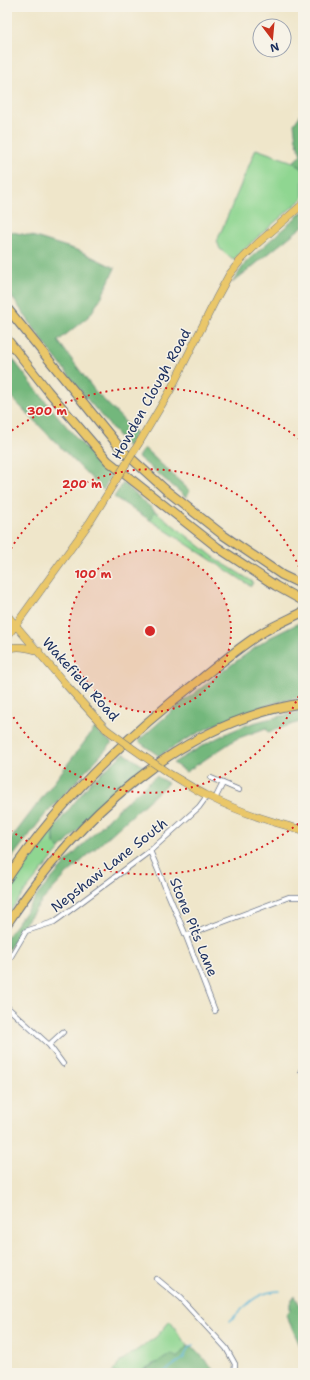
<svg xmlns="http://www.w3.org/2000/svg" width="310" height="1380" viewBox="0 0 310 1380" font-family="'Shantell Sans',sans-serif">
<rect width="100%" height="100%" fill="#f7f3e8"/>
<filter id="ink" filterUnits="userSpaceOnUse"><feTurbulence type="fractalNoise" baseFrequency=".025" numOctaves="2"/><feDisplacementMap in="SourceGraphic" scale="8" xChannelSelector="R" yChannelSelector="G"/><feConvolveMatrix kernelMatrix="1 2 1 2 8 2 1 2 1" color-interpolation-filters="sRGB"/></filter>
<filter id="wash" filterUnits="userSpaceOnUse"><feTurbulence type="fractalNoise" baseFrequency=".012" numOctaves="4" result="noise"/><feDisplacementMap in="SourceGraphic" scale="16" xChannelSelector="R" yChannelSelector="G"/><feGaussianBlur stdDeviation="0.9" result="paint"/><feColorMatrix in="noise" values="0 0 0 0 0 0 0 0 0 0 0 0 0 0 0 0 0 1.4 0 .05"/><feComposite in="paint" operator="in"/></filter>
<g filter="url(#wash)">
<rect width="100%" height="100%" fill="#efe6ca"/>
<path fill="#8fd691" stroke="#558278" d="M256,149l37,13 10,7v29l-51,44 -19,18 -13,-11 -3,-8z
M155,511l64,50 34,21 -2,4 -101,-66z
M54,828v15l6,6 -38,46 -15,20v-25l20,-29z
M170,1321l17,25 -10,12 -24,6 -15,9h-26l9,-12 35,-24z"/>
<path fill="#73b77b" stroke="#47736c" d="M303,111v58l-10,-7 8,-7 -5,-15 -2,-16z
M303,211v15l-71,57 14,-21z
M7,231l25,5 48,15 35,17 -13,28 -12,19 -32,26 37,50 41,42 -8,14 -41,-48 -39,-51 -41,-58z
M7,351c32,44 66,85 104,124l-8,15 -96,-97z
M144,448l46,43 -4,6 -48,-40z
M123,483l32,28 -5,9 -36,-23z
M303,621v76c-51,8 -101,31 -144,59l-21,-15 42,-37 51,-39 38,-27z
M303,712v9l-35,11 -2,-4 -30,11 -50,33 -13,-9c29,-17 58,-35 91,-43 13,-3 26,-6 39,-8z
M95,728l4,5 13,10 -68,73 -37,48v-20z
M124,753l21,14 -33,28 -52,54 -6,-6v-15l37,-46z
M156,776l12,7 -101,91 -26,28 -18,24 -16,26v-15l32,-44 30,-34 47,-48z
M295,1296l8,15v41l-17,-37 4,-5v-7z
M187,1346l8,3 18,20 1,4h-76l34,-19 5,4z"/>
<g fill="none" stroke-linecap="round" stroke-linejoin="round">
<path stroke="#5ab5d8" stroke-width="1.5" d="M230,1321c16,-15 26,-30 50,-30
M162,1373l21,-14 6,-12 4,-2"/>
</g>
</g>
<g filter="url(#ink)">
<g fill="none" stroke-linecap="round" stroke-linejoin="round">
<defs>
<path id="street" d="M211,778l28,12
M215,799l8,-16
M150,851l36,85 29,75
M186,936l103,-39h14
M7,963l19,-32 28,-9 7,-5 89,-66 49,-44 8,-11
M7,1007l42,38 14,19
M49,1045l14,-13
M301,1071h2
M157,1279l23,19 46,50 9,16 -1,9"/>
<path id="primary" d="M139,443l31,-52 46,-92 13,-24 11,-14 18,-18 45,-39
M7,615l60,71 39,43
M7,637l83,-115 18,-29
M7,649c11,-4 21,-1 32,2
M168,773c13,7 26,16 40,23 29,15 63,26 95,34"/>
<path id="highway" d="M7,308l114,141 46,42 56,44 59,40 21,10
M7,339l41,52 60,70 109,86 59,39 27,15
M7,879c52,-78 120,-144 195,-201 20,-16 41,-34 63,-47 13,-7 26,-13 38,-19
M7,924c69,-104 169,-201 296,-221"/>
</defs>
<use href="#street" stroke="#656f84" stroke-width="6"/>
<use href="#primary" stroke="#656f84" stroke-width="8"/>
<use href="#highway" stroke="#656f84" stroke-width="10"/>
<use href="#street" stroke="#fff" stroke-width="4.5"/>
<use href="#primary" stroke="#eac769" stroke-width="7"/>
<use href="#highway" stroke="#eac769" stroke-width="8"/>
<defs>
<path id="primary-bridge" d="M108,493l31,-50
M106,729l26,19 36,25"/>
</defs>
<use href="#primary-bridge" stroke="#656f84" stroke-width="8" stroke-linecap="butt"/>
<use href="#primary-bridge" stroke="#eac769" stroke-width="7"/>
</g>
</g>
<circle cx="150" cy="631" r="81" fill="#d62828" fill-opacity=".12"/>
<g fill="none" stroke="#d62828" stroke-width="2" stroke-dasharray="2 4">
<circle cx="150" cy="631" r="81"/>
<path d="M303 685A162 162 0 0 1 8 708M8 554A162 162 0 0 1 303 577"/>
<path d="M303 820A243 243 0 0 1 7 828M7 434A243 243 0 0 1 303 442"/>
</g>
<g text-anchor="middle" stroke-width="3" stroke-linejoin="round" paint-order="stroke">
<g font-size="14" fill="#1b2f5e" stroke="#f7f3e8">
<text transform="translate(151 394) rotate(-61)" y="5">Howden Clough Road</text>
<text transform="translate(81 679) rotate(48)" y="5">Wakefield Road</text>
<text transform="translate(109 865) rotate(-38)" y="5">Nepshaw Lane South</text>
<text transform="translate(194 927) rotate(68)" y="5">Stone Pits Lane</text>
</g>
</g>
<circle cx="150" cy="631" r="6" fill="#d62828" stroke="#f7f3e8" stroke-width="2"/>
<g font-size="12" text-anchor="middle" font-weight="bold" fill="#d62828" stroke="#f7f3e8" stroke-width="3" stroke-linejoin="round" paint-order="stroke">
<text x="47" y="415">300 m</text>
<text x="82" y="488">200 m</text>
<text x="93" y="578">100 m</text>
</g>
<rect width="310" height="1380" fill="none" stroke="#f7f3e8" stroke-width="24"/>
<g transform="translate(272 38) rotate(164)"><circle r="19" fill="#f7f3e8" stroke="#9fa5b1"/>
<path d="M0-3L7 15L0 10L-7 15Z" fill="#c8321e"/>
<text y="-6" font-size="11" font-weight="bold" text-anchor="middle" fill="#1b2f5e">N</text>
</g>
</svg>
